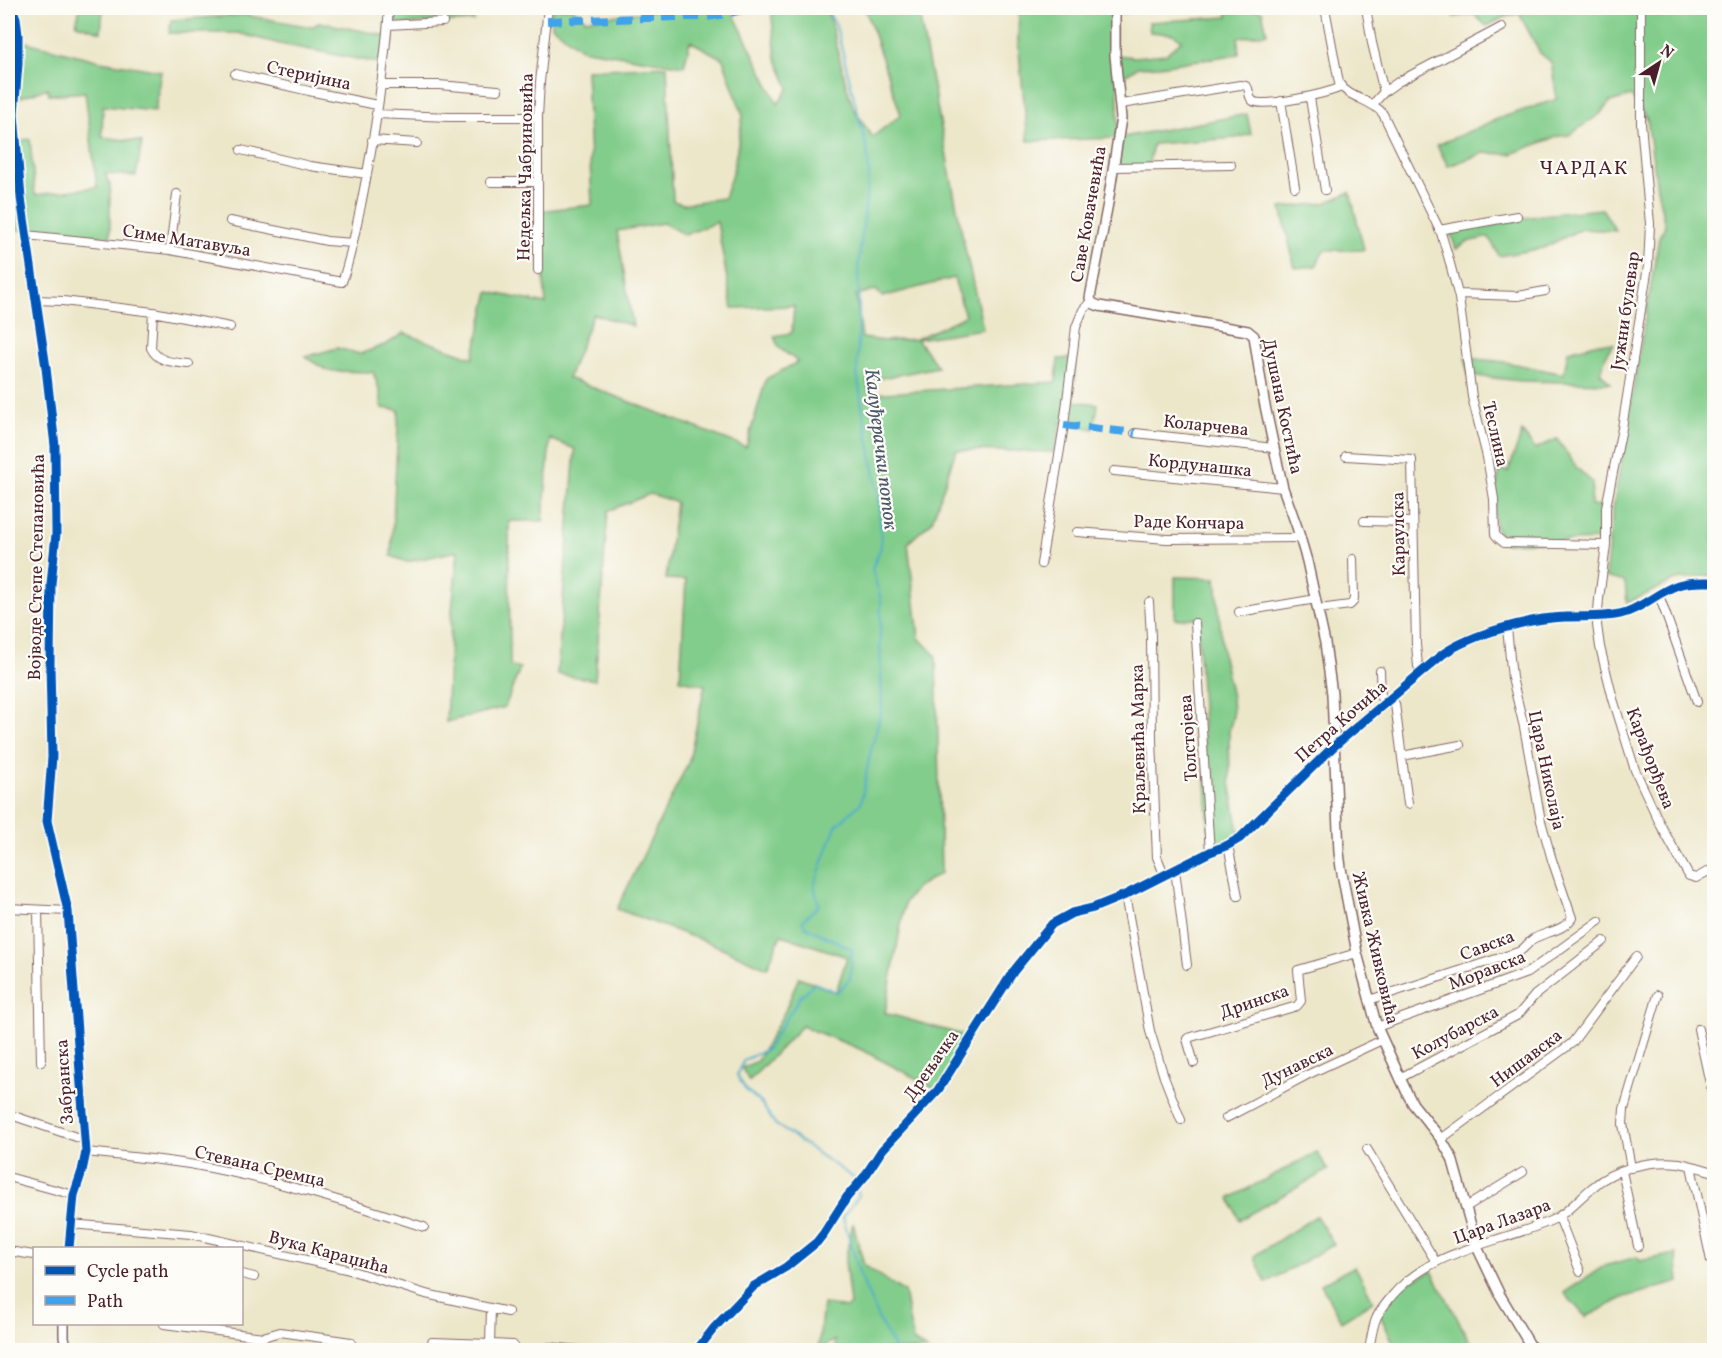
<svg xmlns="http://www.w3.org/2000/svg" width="1722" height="1358" viewBox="0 0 1722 1358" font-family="Vollkorn,serif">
<rect width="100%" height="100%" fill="#fdfcf7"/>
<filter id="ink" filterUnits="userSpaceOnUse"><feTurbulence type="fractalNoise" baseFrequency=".0167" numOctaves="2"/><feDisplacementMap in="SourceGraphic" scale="12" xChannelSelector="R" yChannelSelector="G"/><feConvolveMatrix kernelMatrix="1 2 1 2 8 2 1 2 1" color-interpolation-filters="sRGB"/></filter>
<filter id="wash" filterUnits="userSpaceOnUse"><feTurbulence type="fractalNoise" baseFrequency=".008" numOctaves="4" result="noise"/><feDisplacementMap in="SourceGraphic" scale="24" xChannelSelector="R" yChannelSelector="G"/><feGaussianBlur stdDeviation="1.35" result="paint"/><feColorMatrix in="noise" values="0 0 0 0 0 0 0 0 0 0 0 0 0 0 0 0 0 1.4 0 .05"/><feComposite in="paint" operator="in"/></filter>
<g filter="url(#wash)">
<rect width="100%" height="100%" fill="#ede7ca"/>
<path fill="#82cd8b" stroke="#66765b" stroke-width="1.5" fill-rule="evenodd" d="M80,8h23l-2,24 -25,-8z
M389,8h85v13l-86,4z
M551,8h22l12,11 67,-8 -1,-3h77l6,7 44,89 11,-16 -13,-31 -5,-49h53l5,8 17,68 7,23 19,30 29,-22 -36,-107h57l-1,17 43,219 19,85 -66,10 21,28 -71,14 3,13 186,-12 2,-23 17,-1 -1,43 24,3 -4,25 -33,-7 -7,30 -98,-2 -24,71 -24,22 11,95 17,18 5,217 -24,14 -12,15 -20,111 85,24 -32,53 -76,-40 -60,-24 -53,55 -7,-13 15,-7 28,-50 14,-34 37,15 11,-35 -66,-22 -14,33 -47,-21 -103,-38 72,-148 16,-76 -25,-5 6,-100 -20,-1 10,-77 -26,-8 -42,17 -13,169 -38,-6 18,-225 -25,-10 -7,82h-34l1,145 10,2 -15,39 -59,15 5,-102 7,-69 -51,11 -16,-6 8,-146 -17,-2 -2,-16 -7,-20 -45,-1 -23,-14 32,-9 23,6 27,-10 17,-11 69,25 16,-66 57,12 -8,-93 54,-6 -6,-135 81,-4 6,135 10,3 41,-6 9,-27 10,-55 -20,-57 -33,-18 -6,25 -103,-17 -29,-23zM717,222l15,86 62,-2 -2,27 -18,3 5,12 19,14 -32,17 -20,68 -178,-69 25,-64 40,12 -16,-95 46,-8 22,12zM954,278l11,38 -49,23 -31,2 -23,-3 -6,-43 20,-5 6,7z
M1019,8h146l-50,6v41l20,2 31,-3 16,-14 -9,-6 -23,-2 -1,-10 79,-5 -2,-9h23l13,3 5,22 -29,5 1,16 -80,12 -21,1 -20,12v59l129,-24 4,20 -15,4 -83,6 -5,23h-34l4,-29 -90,3 -10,-99z
M1450,8h264v567l-38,5 -49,23 -2,-21 -20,-5 9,-75 45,-265 6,-11 -8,-38 -10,-69 -16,-23 -21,6 -10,12 -31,21 -10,1 -48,18 -27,-1 -36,13 -11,-21 63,-27 57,-19 -6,-37 -11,-9 -21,-40 -14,4 -18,9 -14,-12 -19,3z
M244,15l68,12 8,-5 67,14 -3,28 -104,-20 -42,-11h-69l2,-13z
M18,40l82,21 61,10 -6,40 -52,-5 -1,31 40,5 -6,34 -31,-2 5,11v52l-102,-8v-90l7,2 15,-2 5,56 62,-8 -12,-95 -36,3 -1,-7 -33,11z
M1350,192l14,58h-40l-8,16 -21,2 -14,-60 44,-5z
M1602,209l14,22 -35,-2 -38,19 -44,8 -10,-19 -22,5 -11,7 -6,-18 39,-6 53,-10z
M1599,343l15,1 -6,7 -8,21 10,11 -89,-2 -53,-6 -2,-17 39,4 59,12 4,-23z
M1522,432l13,17 22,-10 20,29 15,14 -1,24 11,1 -1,33 -97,3 -9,-17 -1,-27 6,-30 8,3z
M1175,577l41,1 7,79 9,40 1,19 -4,15 1,51 10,56 -30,14 -13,-234 -22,1z
M1317,1152l11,18 -89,50 -9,-22z
M1316,1216l18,28 -68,39 -12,-27z
M853,1223l11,42 40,27 9,49 14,9h-92v-10l-17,10 5,-46 23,4 4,-3 -5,-44z
M1676,1254l3,28 -54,15 -39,20 -22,-24 40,-27 33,-9 3,4z
M1355,1266l18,35 -32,20 -20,-37z
M1432,1271l42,79h-77l-18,-37 22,-27z"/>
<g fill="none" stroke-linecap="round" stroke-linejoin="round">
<path stroke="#4daccb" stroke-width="2" d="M826,8l10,18 15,60 16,63 2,24 -11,96 1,51 -2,52 6,40 16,85 2,50 -9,22 9,31 -1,42 2,66 -12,46 -9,49 -25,23 -22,60 5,19 -17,16 4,6 46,22 -2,30 -13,13 -23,-9 -14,14 -33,52 -23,11 -7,15 8,14 16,14 14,21 80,55 1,4
M857,1189l1,8 -15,20 17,58 17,41 18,34"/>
</g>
</g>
<g filter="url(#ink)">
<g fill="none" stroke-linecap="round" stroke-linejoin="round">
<defs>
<path id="minor" d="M1325,8l14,75c10,16 33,16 44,31l58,119 7,23 11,42 13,99 15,60 7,42 1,35 3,4 6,5 102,2
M1366,8l6,35 12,49
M1641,8v115l9,101 -2,42 -26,162 -16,79v38l-7,54 -2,26 3,22 13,52 22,71 26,56 28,50 7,2 18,-10
M388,25l55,-3
M235,74l74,17 68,14
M380,85h59l59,5
M1310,98l15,92
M1281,101l14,86
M1121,104l119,-19c14,0 5,10 13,16 11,7 76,-8 88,-14
M1373,104l11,-12 14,-10 104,-55
M376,114l73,3h89
M372,140l45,3
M241,150l69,16 57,8
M1114,167l117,-2
M491,182h46
M230,221l97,20 26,2
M1439,230l78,-14
M26,235l144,15 172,32c9,-25 13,-51 19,-77 13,-65 23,-131 28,-197
M170,250l7,-56
M538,270v-153l2,-35 8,-74
M1458,294l60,2 27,-5
M36,300l27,1 90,11 77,15
M153,312l-2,36c7,15 24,14 38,16
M1135,433l139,15
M1346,456l66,4 4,185 2,21 4,6
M1114,471l169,17
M1364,521l49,1
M1077,532l90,7 134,-1
M1041,564l23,-139 12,-98 7,-17 8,-9
M1659,595l38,107
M1149,602l2,35 1,103 5,117 7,17
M1319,609l31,-4 3,-3 1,-4 -1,-39
M1239,612l77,-13
M1195,623l15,229
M1380,671l1,27 3,6
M1392,698l3,6 13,100
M1402,756l58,-11
M1228,845l10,51
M1175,869l12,96
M1125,895l25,136 14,46 17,43
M8,908l60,3
M38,910l3,152
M1369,1000l149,-48c7,-3 9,-9 15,-13 12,-7 31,-8 39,-21l-20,-58 -11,-39 -17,-94 -12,-49 -5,-50
M1377,1027l150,-54 72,-52
M1698,1029l16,73
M1194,1063l-7,-24 1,-1 109,-32 4,-5 -3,-31 59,-17
M1400,1078l118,-63 17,-20 69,-54
M8,1114l77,26
M1226,1118l81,-43 75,-35
M1441,1139l131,-96 64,-86
M1367,1149l69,113
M86,1152c36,4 73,7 109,13 78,14 154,38 229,62
M1691,1166l20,95
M1631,1168l-8,-44 1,-15 34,-114
M1622,1171l16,75
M8,1177l66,18
M1466,1207l57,-35
M1559,1217l21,54
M70,1224l121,10 155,35 80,25 82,18
M8,1251l26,4
M242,1274l12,3
M491,1309l-1,35 23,1
M164,1324l99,13 17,-5 71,10
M432,1342l58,2
M549,1347l32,3
M697,1350l17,-22 40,-42 32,-19 31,-25 7,-9 23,-36 18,-21 17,-26 56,-60 75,-118 39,-48 20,-11 21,-5 32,-13 85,-43 18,-7 24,-18 81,-80
M1369,1350c2,-10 3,-21 7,-31 3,-8 10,-15 15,-22 40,-48 106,-53 159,-76 17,-7 29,-23 43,-34 21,-19 58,-27 86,-24 12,2 24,6 35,9"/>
<path id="tertiary" d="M12,8l4,10 2,17v29l-4,50 7,84 25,170 9,78 1,88 -5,50 -1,80 2,93 -5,64 21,90 18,241 -4,19 -8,24 -5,53
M1115,8v47l6,63 -13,85 -18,95 2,5 7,3 149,25 6,5 10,65 10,47 9,40 14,39 10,34 18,82 7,51 7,158 2,16 16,85 20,74 31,68 5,9 28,35 11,19 25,89 23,48 33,55
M1333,747l110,-93c29,-20 87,-36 122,-37 19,-1 37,1 55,-3 22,-5 37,-22 58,-29 11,-4 25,-3 36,-3
M64,1324v13l3,13"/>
</defs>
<use href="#minor" stroke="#836563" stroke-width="10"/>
<use href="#tertiary" stroke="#836563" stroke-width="12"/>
<use href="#minor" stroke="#fff" stroke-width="8"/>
<use href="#tertiary" stroke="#fff" stroke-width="9"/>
<path stroke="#40a2eb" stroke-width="8" stroke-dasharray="15 8" stroke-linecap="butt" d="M547,21l134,-4h25l20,-3 25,-6
M1064,425l71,8"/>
<defs>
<path id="cycleway" d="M12,8l4,10 2,17v29l-4,50 7,84 25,170 9,78 1,88 -5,50 -1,80 2,93 -5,64 21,90 18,241 -4,19 -8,24 -5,53
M697,1350l17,-22 40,-42 32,-19 31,-25 7,-9 23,-36 18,-21 17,-26 56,-60 75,-118 39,-48 20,-11 21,-5 32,-13 85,-43 18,-7 12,-7 93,-91 110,-93c29,-20 87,-36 122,-37 19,-1 37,1 55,-3 22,-5 37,-22 58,-29 11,-4 25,-3 36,-3"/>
</defs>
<use href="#cycleway" stroke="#fdfcf7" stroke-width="13"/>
<use href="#cycleway" stroke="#0057b8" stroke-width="9"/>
</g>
</g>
<g text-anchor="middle" stroke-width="4.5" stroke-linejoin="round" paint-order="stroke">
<g font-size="18" fill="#4a1f2b" stroke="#fdfcf7">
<text transform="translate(309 75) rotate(12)" y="6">Стеријина</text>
<text transform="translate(525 167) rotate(-89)" y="6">Недељка Чабриновића</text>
<text transform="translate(1088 214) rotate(-80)" y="6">Саве Ковачевића</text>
<text transform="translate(187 240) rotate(9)" y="6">Симе Матавуља</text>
<text transform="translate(1625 311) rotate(-82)" y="6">Јужни булевар</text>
<text transform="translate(1283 406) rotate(78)" y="6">Душана Костића</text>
<text transform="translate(1206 425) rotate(6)" y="6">Коларчева</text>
<text transform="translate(1496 434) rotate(77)" y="6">Теслина</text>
<text transform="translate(1200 465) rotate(6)" y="6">Кордунашка</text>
<text transform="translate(1189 522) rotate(1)" y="6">Раде Кончара</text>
<text transform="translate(1398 534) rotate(-91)" y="6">Караулска</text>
<text transform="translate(36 567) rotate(-89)" y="6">Војводе Степе Степановића</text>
<text transform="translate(1341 721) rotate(-41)" y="6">Петра Кочића</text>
<text transform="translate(1188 738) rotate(-94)" y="6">Толстојева</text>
<text transform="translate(1138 739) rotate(-91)" y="6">Краљевића Марка</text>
<text transform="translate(1651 758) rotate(69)" y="6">Карађорђева</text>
<text transform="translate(1547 770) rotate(78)" y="6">Цара Николаја</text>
<text transform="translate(1487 945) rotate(-21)" y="6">Савска</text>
<text transform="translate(1376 948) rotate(77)" y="6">Живка Живковића</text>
<text transform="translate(1487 970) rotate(-21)" y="6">Моравска</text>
<text transform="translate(1254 1001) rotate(-19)" y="6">Дринска</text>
<text transform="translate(1455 1032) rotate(-28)" y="6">Колубарска</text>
<text transform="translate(1526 1058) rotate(-37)" y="6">Нишавска</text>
<text transform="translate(931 1065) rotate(-55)" y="6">Дрењачка</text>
<text transform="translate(1297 1065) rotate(-26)" y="6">Дунавска</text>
<text transform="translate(64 1082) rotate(-94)" y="6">Забранска</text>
<text transform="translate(260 1166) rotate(13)" y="6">Стевана Сремца</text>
<text transform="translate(1502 1221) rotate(-20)" y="6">Цара Лазара</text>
<text transform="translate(329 1252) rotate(15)" y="6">Вука Караџића</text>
</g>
<g font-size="20" letter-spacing="1.5" fill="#4a1f2b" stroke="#fdfcf7">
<text x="1584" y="174">ЧАРДАК</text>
</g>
<g font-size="20" font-style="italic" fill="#4b576b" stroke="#fdfcf7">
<text transform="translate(882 449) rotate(83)" y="7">Калуђерачки поток</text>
</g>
</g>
<rect width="1722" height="1358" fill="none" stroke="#fdfcf7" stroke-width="30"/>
<rect x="33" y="1247" width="210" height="78" fill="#fdfcf7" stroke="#b5a4a5" stroke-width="1.5"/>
<rect x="45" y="1266" width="30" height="9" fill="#0057b8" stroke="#b5a4a5" stroke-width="1.5"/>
<text x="87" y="1277" font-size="18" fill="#4a1f2b">Cycle path</text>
<rect x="45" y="1296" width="30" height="9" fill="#40a2eb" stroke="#b5a4a5" stroke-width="1.5"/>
<text x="87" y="1307" font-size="18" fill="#4a1f2b">Path</text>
<g transform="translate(1659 63) rotate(36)" stroke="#fdfcf7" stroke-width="4.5" paint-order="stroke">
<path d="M0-4.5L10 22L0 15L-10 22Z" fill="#4a1f2b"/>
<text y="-9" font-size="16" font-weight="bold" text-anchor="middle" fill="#4a1f2b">N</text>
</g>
</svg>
